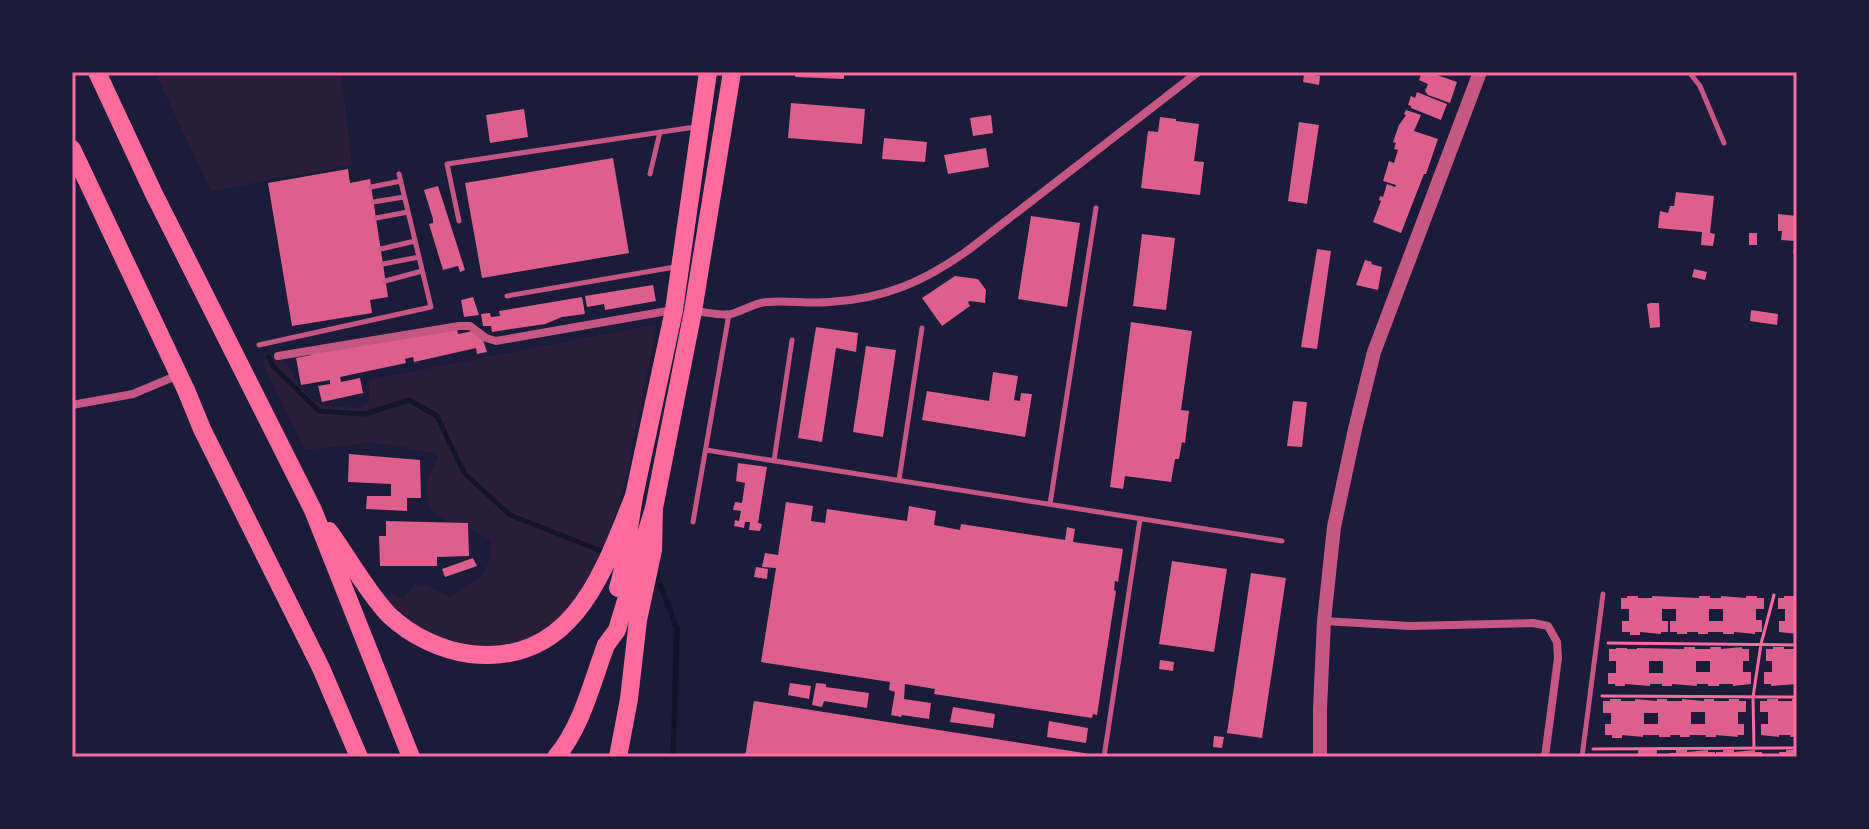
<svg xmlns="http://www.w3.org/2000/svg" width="1869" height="829" viewBox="0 0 1869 829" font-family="'Titillium Web',sans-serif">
<rect width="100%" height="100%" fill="#1b1b3a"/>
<path fill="#2a1e3b" d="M155,72h186l11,93 -141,26z
M657,324l-30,149 -18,65 -8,23 -37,58 -42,26 -47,3 -44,-15 -16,-9 -31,-27 8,-3 12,4 11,-14 10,1 26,12c26,-19 40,-20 40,-57l-16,-8 -7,-9 -20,-1 -17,-12 -6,-21 3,-10 10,-22 -7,-4 -39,-8 -24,-2 -63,7 -42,-86 1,-5 9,-4 13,7 14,26 15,13 11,5 34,2 9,-6v-22z"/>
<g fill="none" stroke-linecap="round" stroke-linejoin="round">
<path stroke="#12122b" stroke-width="5" d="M269,357l4,9 46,45 46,3 44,-14 28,16 27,57 46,42 94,37
M655,571l22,58 -4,128"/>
</g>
<path fill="#dd5f8e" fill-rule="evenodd" d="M795,72h49v7l-49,-2z
M1422,72h13l-1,2 23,8 -7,21 -22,-8 -3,-4 3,-7 -9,-4z
M1304,74l16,2 -1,9 -16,-3z
M1417,92l30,12 -6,16 -30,-12v-2l-3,-1 3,-9 4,2z
M791,103l74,6 -3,35 -74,-6z
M524,109l4,28 -38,6 -4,-28z
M1406,110l15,5 -7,16 24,8 -12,35h-2l-23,59 -28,-11 8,-21 -2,-1 1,-4 3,1 4,-13 8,3 1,-2 -13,-4 6,-20 5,2 4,-13 -4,-1 2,-6 -3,-1 6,-17 7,-10 -2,-1z
M991,115l2,18 -20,3 -3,-18z
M1160,117l16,2v2l23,3 -5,37 10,1 -4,33 -59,-7 7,-57 10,1z
M1299,122l20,3 -12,79 -19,-3z
M884,138l43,4 -2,20 -43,-3z
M986,148l3,19 -41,7 -4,-19z
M613,158l16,95 -147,25 -17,-95z
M348,169l2,14 20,-4 18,118 -18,3 2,13 -80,13 -24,-143z
M438,186l27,84 -5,2 -2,-6 -15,4 -14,-46 4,-1v-4l-9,-29z
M1676,192l38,4 -4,37 5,1 -2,12 -12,-1 1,-13 -44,-4 2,-17 8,2 2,-7h4z
M1778,214l19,2v38l-4,-1 2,-12 -14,-1 1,-9h-4z
M1031,216l49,7 -13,84 -49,-8z
M1749,233h8v12h-8z
M1142,234l33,4 -9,72 -33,-4z
M1317,249l14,2 -14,98 -16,-2z
M1365,260l7,2 -1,2 11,3 -4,23 -22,-5z
M1694,269l13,3 -2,8 -13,-3z
M955,276l23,3 8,11 -1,13 -15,-2 -2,1 2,4 -28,20 -20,-28z
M653,285l3,16 -51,9 -1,-6 -17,3 -2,-11z
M473,297l6,18 -15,2 -3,-17z
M582,297l3,17 -23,3 -17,7 -53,8 -1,-6h-8l-2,-12 9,-1 1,4 9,-1 -1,-5z
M1651,303h8l1,24 -10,1 -3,-24z
M1751,310l27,4 -1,11 -27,-4z
M1131,322l61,9 -11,79 8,1 -4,32 -3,-1 -3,17h-4l-4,23 -46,-6 -2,13 -13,-2z
M816,327l42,6 -2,19 -20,-4 -14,94 -24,-4z
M457,329l1,5 15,-3h7l7,21 -10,2 -1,-6 -62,14 -1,-5 -8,2 1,4 -66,14 1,5 19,-4 3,15 -41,9 -4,-16 12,-2v-4l-29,5 -5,-27 15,-3 -1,-4z
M866,346l30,4 -13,87 -30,-5z
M993,372l25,4 -4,24 6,1 1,-8 11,1 -7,43 -103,-17 5,-29 62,10z
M1293,401l14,1 -5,45 -15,-1z
M349,454l71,6 1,38h-14v13l-41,-2 1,-13h24v-12l-43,-2z
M738,463l29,4 -9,56 4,1 -2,7 -11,-1 1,-8h-5l-1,6 -10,-2 1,-6 4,1 2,-10 -8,-1 2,-8 7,1 3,-20 -9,-2z
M786,502l27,4 -2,15 14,2 2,-14 80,12 2,-15 27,5 -2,14 26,5 1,-6 104,16 2,-13 8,2 -2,13 50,7 -5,33 -3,-1 -1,9 2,1 -19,124 -4,-1 -1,4 -158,-24 1,-5 -30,-5 -1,15 27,4 -2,16 -27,-4 -1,2 -10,-2 4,-23 -6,-2 1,-8 -129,-20 15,-94 -14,-1 3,-14 13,2z
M386,521l82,2 1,33 -32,1v9h-57l-1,-30h7z
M473,558l4,8 -32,11 -3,-8z
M1172,561l55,8 -13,83 -55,-8z
M756,567l12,2 -1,10 -13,-2z
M1251,573l35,5 -24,160 -35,-5z
M1627,596h11v2h14v-2l47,2v-2h11v2h11v-2l25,2v-2h11v2h7v11h-8v11h6v12h-7v2l-21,-2v2h-11v-2h-15v2h-10v-2h-11v2h-10v-2h-7v-11h6v-12h-14v12h6v11h-7v2l-21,-2v3h-10v-3h-8v-11h7v-12h-8v-11h6zM1709,609h14v12h-14z
M1784,596h11v2h2v36l-18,-2v-11h6v-12h-7v-11h6z
M1684,647h11v2h15v-2h11v2l21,-2v2h7v12h-6v11h8v12l-18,2v-2h-14v2h-11v-2h-11v2l-25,-2v2h-10v-2h-12v2l-25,-2v2h-10v-2h-7v-11h8v-12h-7v-12h7v-1h11v1h10v-1l47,1zM1649,661h14v12h-14zM1696,661h14v11h-14z
M1773,647h11v2h10v-2h3v37l-26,2v-2h-7v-12h8v-11h-6v-12h7z
M1160,660l14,2 -1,9 -14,-2z
M790,683l21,3 -2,13 -21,-4z
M816,683l10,1v3l43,6 -2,15 -43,-7 -2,6 -10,-2z
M1610,699h11v2h14v-2l22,2v-2h10v2h15v-2l22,2v-2h10v2h15v-2h10v2h7v11h-8v12h6v11h-6v2l-22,-2v2h-10v-2h-16v2h-10v-2h-10v2h-11v-2h-16v2l-21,-2v3h-10v-3h-7v-11h6v-11h-8v-12h7zM1691,712h14v12h-14zM1644,713h14v11h-14z
M1767,699h11v2h14v-2h5v38h-7v-2h-11v2l-18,-2v-11h7v-12h-8v-11h7z
M754,701l330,52 4,1 -1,3h-342z
M953,707l42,7 -2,14 -43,-6z
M1049,721l39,7 -2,15 -39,-6z
M1214,736l10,1 -2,11 -9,-1z
M1638,750h19v7h-19z
M1676,750h11v2l21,-2v2h7v5h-46v-4h7z
M1723,750h11v2l21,-2v2h7v5h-46v-5h7z
M1786,750h11v7h-18v-5h7z"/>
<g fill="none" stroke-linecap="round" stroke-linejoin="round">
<path stroke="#ff6b9d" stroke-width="3" d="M1608,643l189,2
M1602,696l195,1
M1754,748l-1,-51 8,-53 13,-49
M1593,749l204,-1"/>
<path stroke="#c65784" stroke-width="5" d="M1689,72l11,14 24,57
M650,174l10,-42
M371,187l30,-6
M373,202l31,-5
M376,218l32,-6
M459,221l-12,-57 248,-37
M381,249l34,-8
M383,264l36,-7
M385,281l37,-10
M507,296l168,-29
M259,345l172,-38 -32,-133
M706,450l576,91
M774,461l18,-121
M899,480l23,-152
M1050,504l46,-296
M693,522l36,-208
M1104,757l36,-238
M1582,757l21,-163"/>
<path stroke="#c65784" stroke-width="8" d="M694,311c12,1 26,5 37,3 12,-3 23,-11 36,-12 20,-2 41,2 62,0 56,-3 97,-21 142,-54l227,-176
M278,356l181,-30h11l16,12 10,3 177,-31
M72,405l61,-11 45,-19
M1324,621l86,5 123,-3 15,3 9,16 1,16 -13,99"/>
<path stroke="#c65784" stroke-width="14" d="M1320,757v-49l4,-87 10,-94 21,-98 19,-77 106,-280"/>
<path stroke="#ff6b9d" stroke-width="18" d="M618,588l4,-15 12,-77 40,-186 34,-238
M606,645l11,-15 37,-122 39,-197 39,-239"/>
<path stroke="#ff6b9d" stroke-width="18" d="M97,72l56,120 160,318 98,247
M72,149l114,241 16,39 119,239 38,89
M329,531c19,26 38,61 60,84 22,21 52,35 81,39 103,12 133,-81 164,-158
M556,757c26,-31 36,-75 50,-112
M618,757l11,-58 9,-79 15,-70 1,-42"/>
</g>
<rect width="1869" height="829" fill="none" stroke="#1b1b3a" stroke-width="148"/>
<rect x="74" y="74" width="1721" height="681" fill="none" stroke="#ff6b9d" stroke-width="3"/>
</svg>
